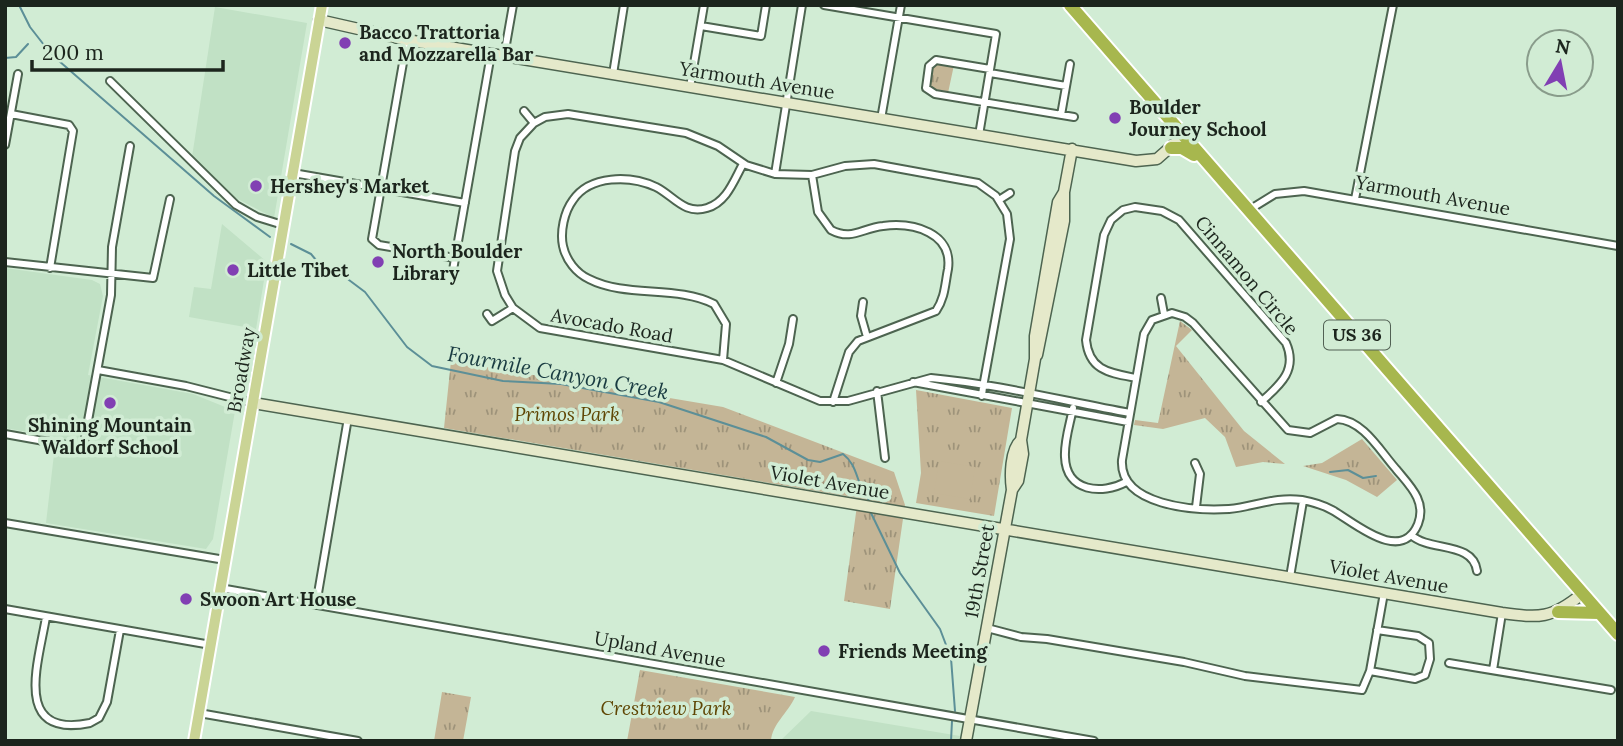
<svg xmlns="http://www.w3.org/2000/svg" width="1623" height="746" viewBox="0 0 1623 746" font-family="Lora,serif">
<defs>
<pattern id="grass-tufts" width="24" height="20" patternUnits="userSpaceOnUse" patternTransform="scale(1.75)"><rect width="24" height="20" fill="#c4b596"/><path d="M3 7l-1-3M5 7V3M7 7l1-3M15 17l-1-3M17 17v-4M19 17l1-3" fill="none" stroke="#9e937a"/></pattern>
</defs>
<rect width="100%" height="100%" fill="#d1ecd4"/>
<path fill="#c1e1c5" d="M215,7l92,16 -33,195 -46,-24 -36,-37z
M222,224l45,38 -11,67 -67,-12 5,-30 17,2z
M5,268l87,12 8,4 3,12 -15,79 105,19 42,17 -22,128 -7,10 -160,-26 10,-86 -51,-9z
M811,711l149,25 -1,5h-179z"/>
<path fill="url(#grass-tufts)" d="M938,63l16,2 -6,28 -19,-6 3,-18z
M1180,321l12,9 -16,16 68,85 41,33 -22,-2 -27,5 -11,-30 -20,-19 -42,11 -29,-4 1,-5 23,3z
M451,361l272,46 171,65 11,33 -15,104 -46,-8 14,-103 -414,-70z
M916,390l96,18 -18,108 -78,-13 5,-30z
M1362,439l35,41 -20,17 -31,-17 -43,-14 19,-3z
M640,670l155,27c-7,16 -23,27 -24,44h-144z
M442,692l29,5 -8,44h-29z"/>
<path fill="#c4b596" d="M939,461l36,6 -5,32 -36,-6z"/>
<g fill="none" stroke-linecap="round" stroke-linejoin="round">
<path stroke="#5c8f97" stroke-width="2" d="M19,5l11,22 21,27 163,142 56,41
M5,58l11,-1 12,-13
M291,244l20,10 11,13 15,4 28,21 42,55 25,19 71,15 58,3 98,18 107,35 42,23 12,2 23,-8c16,12 13,32 26,46
M1330,472l18,-2 15,8 13,-2
M871,513l29,60 40,56 11,29 4,53
M951,741l1,-20"/>
<defs>
<path id="street" d="M824,5l172,29 -17,101
M701,26l60,10 5,-31
M407,40l-35,199 7,6 76,13
M504,56l9,-51
M990,69l-54,-9 -7,6 -3,22 9,6 139,23
M990,73l76,13
M613,74l11,-69
M110,81l126,124 21,12 26,8
M690,87l14,-82
M524,111l10,12
M11,114l58,11 4,6 -23,137
M1061,115l9,-51
M881,119l20,-114
M5,145l13,-71
M293,173l172,30
M775,174l27,-169
M812,175l6,37 13,18c21,11 31,-2 52,-4 31,-4 70,7 65,43 -3,15 -3,29 -12,42l-78,30 -9,11 -16,50
M1355,199l38,-194
M999,200l11,-7
M1249,210l26,-16 29,-3 314,55
M5,262l148,16 17,-79
M453,270l38,-216
M1161,298l3,16
M863,302l-2,14 6,21
M1172,313l13,4 8,6 95,107 22,3 27,-14c26,1 43,32 59,50 13,16 31,32 22,55 -17,41 -64,-2 -86,-14 -9,-5 -19,-8 -30,-10 -27,-4 -48,7 -73,9 -34,2 -110,-3 -107,-49l22,-126 8,-14z
M487,314l5,7 21,-13
M723,360l3,-36 -12,-20c-37,-19 -88,-6 -125,-25 -13,-6 -23,-19 -26,-33 -3,-14 1,-34 10,-46 17,-25 57,-25 83,-13 18,9 28,28 51,21 20,-6 27,-28 36,-44
M98,370l88,16 67,17
M1136,378c-26,-5 -47,-7 -50,-38l18,-105 7,-15 12,-10 12,-3 27,4 17,9 107,123c12,27 -6,42 -25,59
M913,382l215,40
M776,383l13,-39 4,-25
M877,391l8,67
M982,396l1,-9 27,-148 -3,-25 -11,-18 -18,-13 -104,-19 -29,2 -33,9 -37,-1 -29,-9 -28,-19 -32,-13 -118,-19 -23,3 -11,6 -14,15 -5,13 -18,120 8,24 8,13 27,20 183,32 97,41h28l83,-23c66,6 133,23 199,35
M1073,408c-3,16 -9,33 -8,49 1,35 37,38 61,25
M5,434l78,14 28,-153 1,-48 18,-101
M1195,463l5,11 -4,33
M5,523l220,37
M1411,535c19,17 62,6 66,36
M1290,577l13,-76
M220,588l874,153
M316,605l32,-187
M5,609l206,36
M46,617c-7,44 -35,122 44,106l9,-5 8,-16 13,-72
M987,628l34,9 26,2 137,23 61,14 117,14 8,-19 14,-78
M1449,663l162,27
M1493,670l9,-57
M1370,671l45,8 10,-4 5,-16 -1,-16 -11,-7 -41,-6
M199,713l159,28"/>
<path id="secondary" d="M319,20l88,20 729,121 21,-2 26,-23
M1037,355l27,-134v-29l8,-43
M253,403l1249,210c38,5 49,6 80,-19
M1012,490l6,-9 5,-27 -2,-14 14,-81v-23l23,-134 6,-10
M966,741l46,-251c-2,-14 -2,-40 9,-50"/>
<path id="primary" d="M194,741l128,-736"/>
<path id="highway" d="M1070,5l548,629
M1171,148h11l12,7
M1558,612l41,1"/>
</defs>
<use href="#street" stroke="#4d6450" stroke-width="10"/>
<use href="#secondary" stroke="#4d6450" stroke-width="13"/>
<use href="#primary" stroke="#fff" stroke-width="14"/>
<use href="#highway" stroke="#fff" stroke-width="16"/>
<use href="#street" stroke="#fff" stroke-width="6"/>
<use href="#secondary" stroke="#e5e9ca" stroke-width="10"/>
<use href="#primary" stroke="#cad495" stroke-width="10"/>
<use href="#highway" stroke="#a7b74e" stroke-width="12"/>
</g>
<g fill="#813fb3" stroke="#d1ecd4" stroke-width="2.5">
<circle cx="345" cy="43" r="7"/>
<circle cx="1115" cy="118" r="7"/>
<circle cx="256" cy="186" r="7"/>
<circle cx="378" cy="262" r="7"/>
<circle cx="233" cy="270" r="7"/>
<circle cx="110" cy="403" r="7"/>
<circle cx="186" cy="599" r="7"/>
<circle cx="824" cy="651" r="7"/>
</g>
<g text-anchor="middle" stroke-width="7" stroke-linejoin="round" paint-order="stroke">
<rect fill="#d1ecd4" stroke="#526154" stroke-width="2" x="1324" y="320.5" width="66" height="29" rx="5"/>
<g font-size="18" font-weight="bold" fill="#1c251d">
<text x="1357" y="341">US 36</text>
</g>
<g font-size="19" font-weight="bold" fill="#1c251d" stroke="#d1ecd4" text-anchor="start">
<text x="359" y="39">Bacco Trattoria<tspan x="359" dy="22">and Mozzarella Bar</tspan></text>
<text x="1129" y="114">Boulder<tspan x="1129" dy="22">Journey School</tspan></text>
<text x="270" y="193">Hershey's Market</text>
<text x="392" y="258">North Boulder<tspan x="392" dy="22">Library</tspan></text>
<text x="247" y="277">Little Tibet</text>
<text x="110" y="432" text-anchor="middle">Shining Mountain<tspan x="110" dy="22">Waldorf School</tspan></text>
<text x="200" y="606">Swoon Art House</text>
<text x="838" y="658">Friends Meeting</text>
</g>
<g font-size="19" fill="#1c251d" stroke="#d1ecd4">
<text transform="translate(757 80) rotate(9)" y="7">Yarmouth Avenue</text>
<text transform="translate(1433 195) rotate(10)" y="7">Yarmouth Avenue</text>
<text transform="translate(1247 275) rotate(50)" y="7">Cinnamon Circle</text>
<text transform="translate(612 325) rotate(10)" y="7">Avocado Road</text>
<text transform="translate(241 370) rotate(-80)" y="7">Broadway</text>
<text transform="translate(830 482) rotate(10)" y="7">Violet Avenue</text>
<text transform="translate(979 571) rotate(-80)" y="7">19th Street</text>
<text transform="translate(1389 576) rotate(10)" y="7">Violet Avenue</text>
<text transform="translate(660 649) rotate(10)" y="7">Upland Avenue</text>
</g>
<g font-size="19" font-style="italic" fill="#5f4604" stroke="#d1ecd4">
<text x="567" y="421">Primos Park</text>
<text x="666" y="715">Crestview Park</text>
</g>
<g font-size="21" font-style="italic" fill="#193b41" stroke="#d1ecd4">
<text transform="translate(558 373) rotate(10)" y="7">Fourmile Canyon Creek</text>
</g>
</g>
<rect width="1623" height="746" fill="none" stroke="#1c251d" stroke-width="14"/>
<g transform="translate(1560 63) rotate(10)"><circle r="33" fill="#d1ecd4" stroke="#899c8b" stroke-width="2"/>
<path d="M0-5L12 26L0 18L-12 26Z" fill="#813fb3"/>
<text y="-10" font-size="19" font-weight="bold" text-anchor="middle" fill="#1c251d">N</text>
</g>
<path d="M32 60v10h191v-10" fill="none" stroke="#1c251d" stroke-width="3.5"/>
<text x="42" y="60" font-size="21" fill="#1c251d" stroke="#d1ecd4" stroke-width="5" paint-order="stroke">200 m</text>
</svg>
